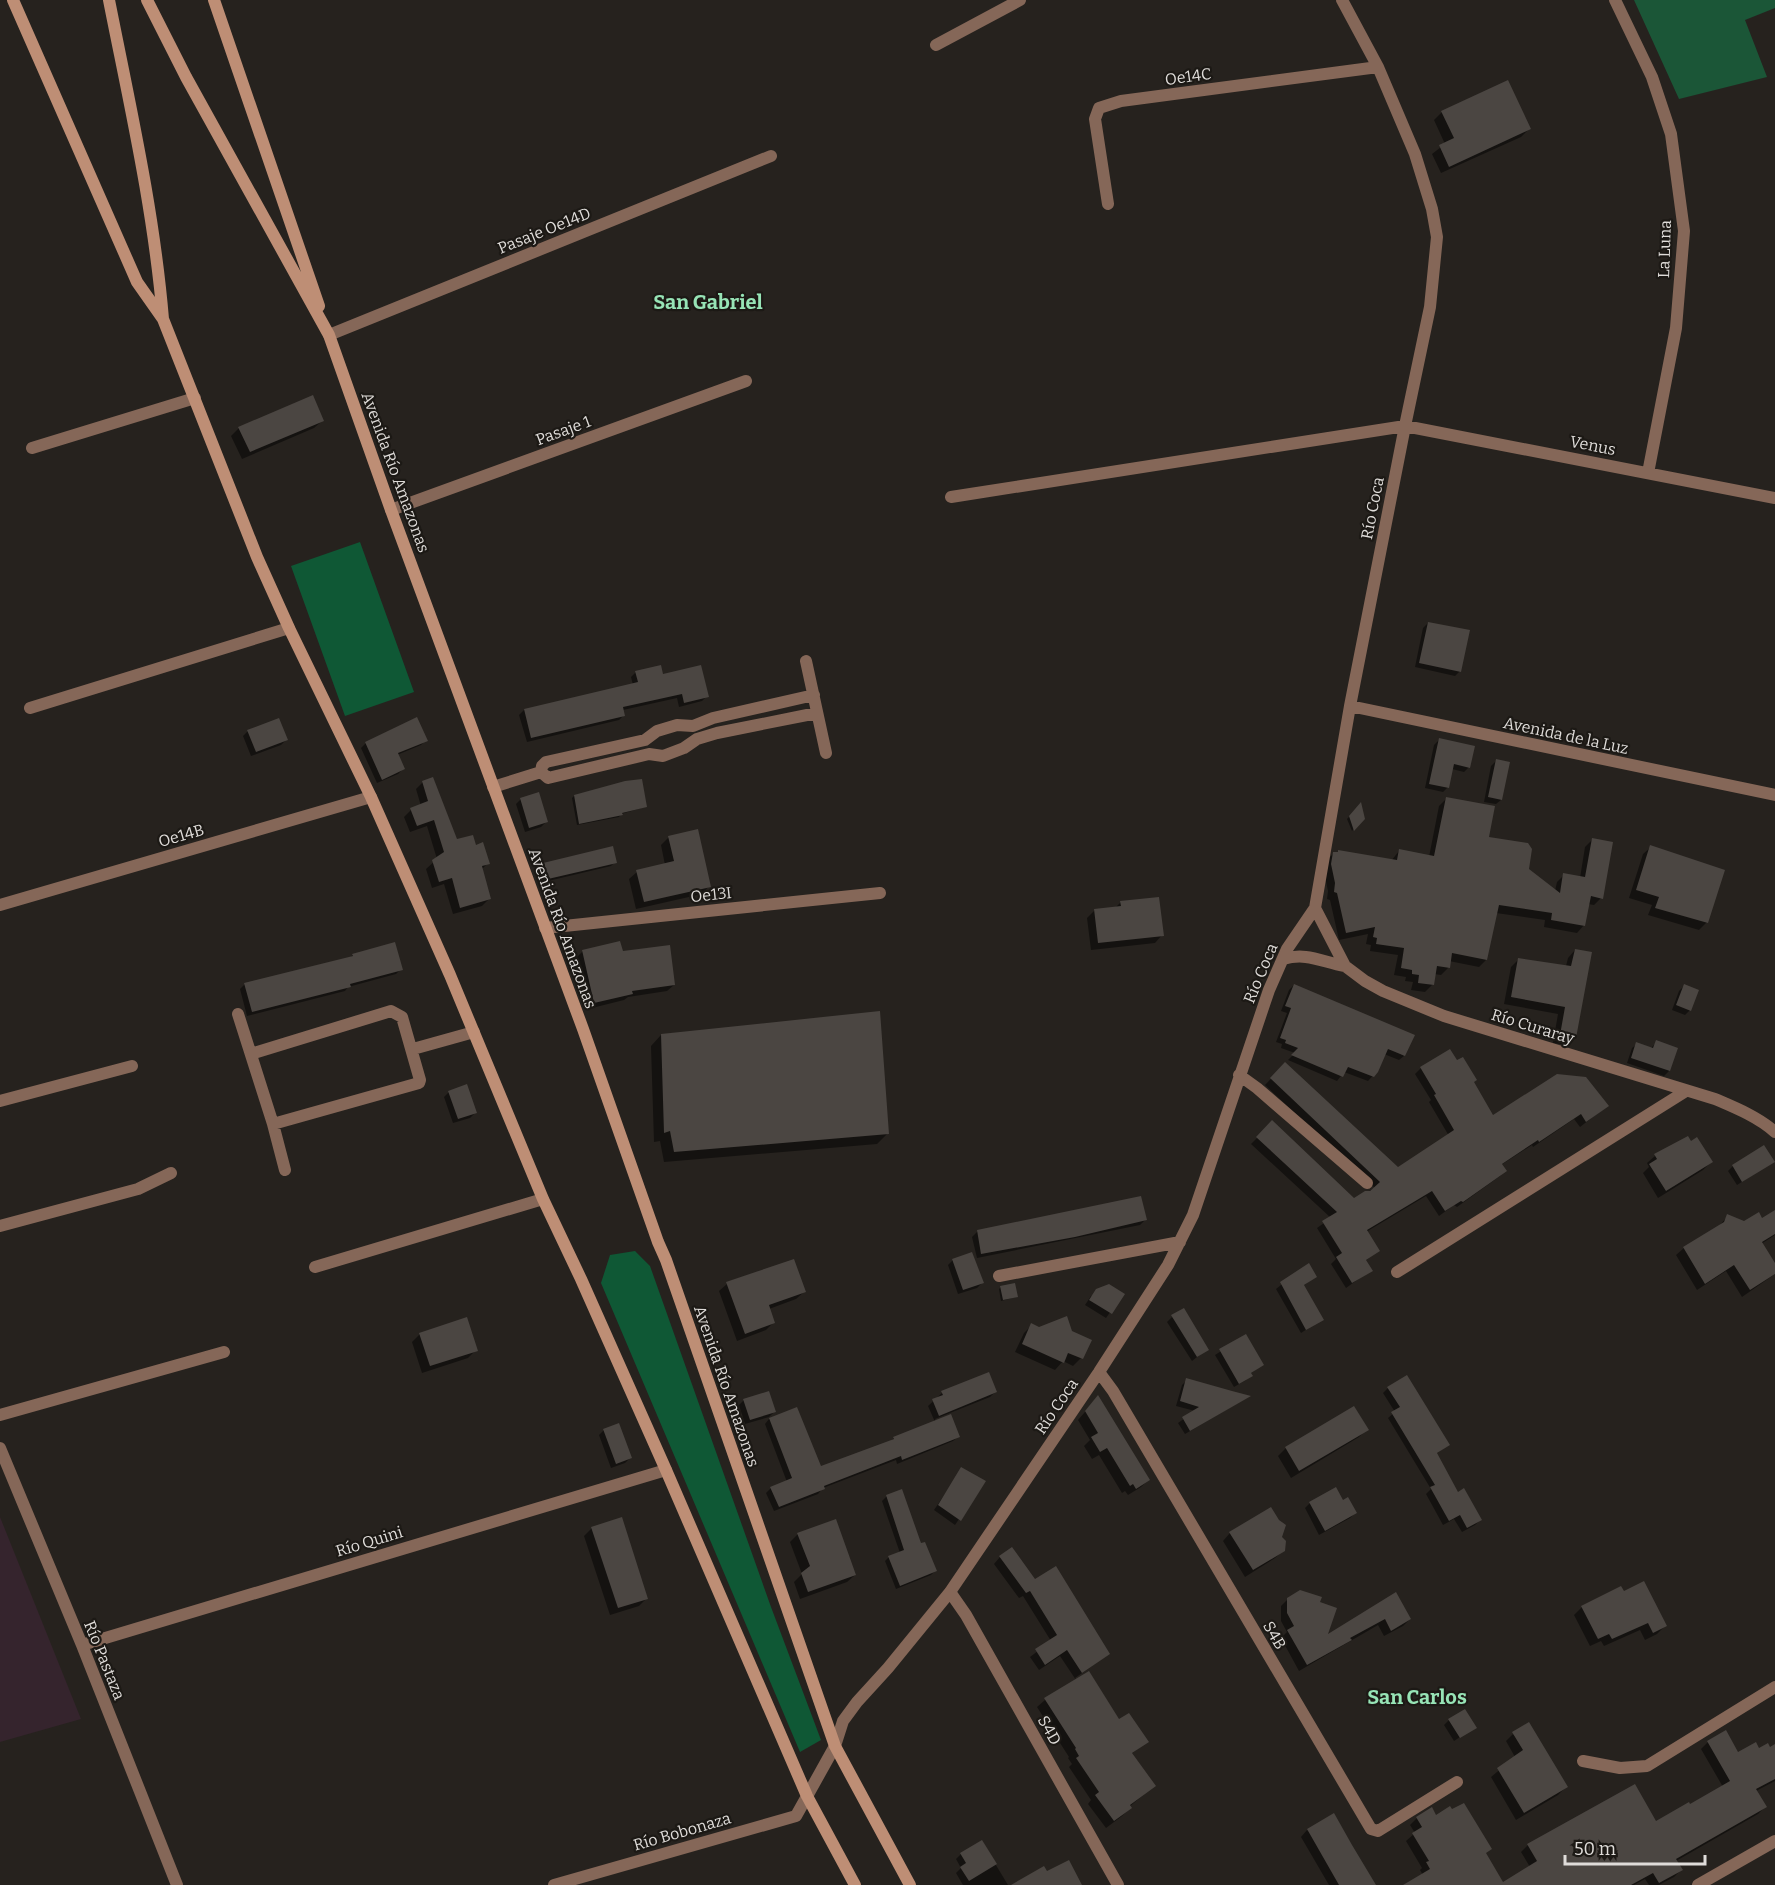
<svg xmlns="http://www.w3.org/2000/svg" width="1775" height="1885" viewBox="0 0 1775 1885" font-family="Bitter,serif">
<rect width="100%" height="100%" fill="#26221e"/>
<path fill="#35242d" d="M0,1517l81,202 -81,23z"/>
<path fill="#0f5835" d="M360,542l54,150 -69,24 -54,-150z
M635,1251l15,15 121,341 50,133 -21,12 -199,-469 9,-28z"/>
<path fill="#1b5637" d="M1634,0h141v8l-30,12 22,57 -88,22z"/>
<path fill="#0007" d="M1442,112l87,17 -8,8 -80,36 -9,-19 13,-10 -11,-24z
M322,421l-8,7 -72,31 -11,-23 8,-8z
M1428,623l32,48 -5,5 -40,-9 8,-39z
M636,672l26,4 45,20 -5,5 -23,6 -2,-9 -54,12 1,5 -5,5 -92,22 -8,-27 5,-5 109,-25 -2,-8z
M248,731l38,9 -5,5 -30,11 -8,-20z
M426,740l-5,5 -24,10 6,14 -5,5 -21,9 -16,-35 5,-5z
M1439,740l30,27 -5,5 -12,-3 -4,18 -5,5 -18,-4 9,-43z
M1496,761l5,39 -5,4 -12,-2 7,-36z
M423,782l33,59 19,5 13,17 -7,7 9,28 -8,8 -29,8 -9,-30 -12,4 -6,-19 11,-10 -10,-33 -17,6 -6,-15 7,-7 10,-4 -5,-17z
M574,796l71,11 -24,7 -2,3 -42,8 -5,-27z
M521,799l25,23 -5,5 -16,5 -9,-28z
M1446,799l41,39 68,53 2,-9 7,-7 16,3 5,-31 7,-7 9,58 -7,7 -6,-1 -4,21 -7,8 -33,-6 1,-7 -49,-7 -10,47 -7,7 -30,-6 -1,7 -7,7 -7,-1 -1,10 -8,8 -14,-2 2,-8 -8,-1 1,-4 -12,-2 4,-20 -28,-4 1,-6 -5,-1 2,-10 -29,6 -9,-40 -3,-1 1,-8 -4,-19 2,-11 8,-8 57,8 8,-10 30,6 10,-51z
M1360,805l3,13 -11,13 -5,-12z
M696,831l13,55 -7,8 -66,15 -7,-30 8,-7 28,-7 -4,-20 7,-7z
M1651,847l56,75 -8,8 -51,-15 4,-10 -23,-7 14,-44z
M615,862l-4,4 -67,16 -4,-14 4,-4z
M1121,902l41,33 -7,8 -64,7 -4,-32 8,-8 20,-2z
M1575,950l-1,88 -7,7 -14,-2 5,-29 -54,-10 7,-37 8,-8 47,7 2,-8z
M583,951l91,34 -7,6 -39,6 -4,3 -36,9 -12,-51z
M353,955l48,14 -5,5 -48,13 -3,4 -98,25 -7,-27 5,-5 105,-26z
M1294,985l110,71 -5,4 -15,-6 -7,17 -9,10 -24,-9 -7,9 -49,-21 7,-7 -14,-5 1,-4 -6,-2 11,-29 -6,-2 8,-21z
M1684,986l6,24 -5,5 -13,-5 7,-19z
M661,1035l227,98 -11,11 -213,18 -4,-21 -6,1 -3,-96z
M1657,1042l19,7 -7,22 -5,5 -37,-13 5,-15 5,-4 14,4z
M1285,1064l113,105 51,-33 -20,-34 2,-2 -16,-26 6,-6 51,15 21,34 114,-11 -27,21 -6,-8 -41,28 -1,-2 -31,20 4,6 -5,5 -43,31 -3,-2 -15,11 -13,-20 -60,36 12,19 -13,10 6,9 -25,18 -15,-24 5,-5 -19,-31 14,-10 -80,-74 21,-21 82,76 21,-11 -110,-103z
M449,1092l26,21 -5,5 -17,5 -9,-26z
M1687,1138l24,24 -8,8 -45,28 -15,-25 6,-6 -2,-4 8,-7z
M1773,1162l-36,23 -9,-14 5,-5z
M1775,1212v23l-14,9 14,22v8l-33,23 -16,-26 -29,19 -21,-35 8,-7 34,-21 10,-11 17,7 17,-3z
M1145,1220l-5,5 -163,33 -5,-21 5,-5z
M953,1260l29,23 -5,5 -19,6 -10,-29z
M1315,1277l-12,9 19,33 -21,14 -25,-44 10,-8z
M727,1284l77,8 -8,7 -27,10 5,13 -8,8 -29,11 -18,-50z
M1001,1287l15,10 -15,4 -2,-12z
M1123,1294l-17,24 -21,-13 6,-9z
M1172,1317l35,32 -15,12 -25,-39z
M1032,1325l7,3 32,4 19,8 -9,18 -8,8 -10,-5 -8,9 -40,-18 9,-19z
M420,1334l56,16 -8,8 -46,15 -10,-31z
M1245,1336l17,29 -12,9 -4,6 -12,7 -19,-32z
M988,1374l7,18 -5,5 -55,22 1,3 22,15 -5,4 -56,23 -1,-4 -73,28 -5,6 -44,17 -8,-18 5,-5 16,-6 -22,-58 4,-5 28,-10 23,59 70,-26 4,-4 41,-16 -7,-16 14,-13z
M1187,1380l61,17 -63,37 -7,-11 17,-12 -19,-5 6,-21z
M1388,1388l60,57 -12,9 22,40 22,26 -5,5 -13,7 -8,-13 -11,6 -17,-31 5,-5 -43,-71 7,-6 -12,-19z
M744,1400l30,12 -5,5 -24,7 -6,-19z
M1091,1405l57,75 -7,7 -13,8 -3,-4 -3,2 -23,-38 -7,4 -8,-13 6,-6 -12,-20z
M1354,1408l13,21 -8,8 -68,41 -13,-22 8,-8z
M604,1430l26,28 -5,5 -14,5 -12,-33z
M962,1469l22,13 -29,43 -21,-15z
M1335,1489l7,13 13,11 -5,5 -31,17 -14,-27 5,-5z
M901,1491l19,54 15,26 -4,4 -35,14 -11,-28 4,-4 11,-4 -18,-52 4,-4z
M1278,1521l6,29 -9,8 -30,19 -22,-36 7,-8z
M592,1528l55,70 -8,8 -29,9 -26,-79z
M798,1534l57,41 -8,7 -47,17 -6,-17 8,-8 -12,-32z
M1000,1557l34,24 75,73 -34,24 44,43 28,21 -16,12 23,32 -25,21 1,1 -8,8 -16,12 -18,-24 3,-4 -22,-33 3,-3 -4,-6 1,-1 -32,-50 8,-7 31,-20 -16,-24 -21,14 -9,-13 21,-16 -28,-45 -4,2 -25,-34z
M1623,1593l42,33 -8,8 -12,6 -5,-10 -36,16 -3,-5 -11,5 -16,-31 8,-8z
M1395,1594l15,25 -7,7 -19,10 -6,-11 -79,46 -18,-33 6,-6 -6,-11v-15l7,-7 30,4 7,34z
M1449,1720l26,7 -21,14 -10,-16z
M1513,1734l53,53 -8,8 -42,25 -25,-43 24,-20 -9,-16z
M1708,1742l30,12 31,-5 6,-3v35l-19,10 9,16 -7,7 -82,47 5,9 -7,7 -15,8h-10l-4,-6 -11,6h-228l17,-10 -3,-5 2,-2 -16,-27 9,-8 -5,-8 7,-7 18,-1 50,37 17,30 28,-17 -9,-15 7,-7 106,-59 21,37 68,-36 -22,-38z
M1307,1830l67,55h-45l-28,-48z
M982,1842l26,43h-45l-7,-12 5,-5 -5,-9 5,-5z"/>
<path fill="#4b4642" d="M1508,80l23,49 -82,38 -10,-22 15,-7 -13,-27z
M313,395l11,26 -74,31 -12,-25z
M1428,622l42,8 -9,42 -42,-9z
M661,665l2,9 38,-9 8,32 -25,6 -2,-9 -59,13 2,9 -94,22 -7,-29 114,-27 -3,-11z
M417,717l11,24 -30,12 7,16 -23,11 -17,-38z
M279,718l9,22 -32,12 -9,-22z
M1439,738l36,8 -5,22 -16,-4 -5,24 -20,-4z
M1496,759l14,3 -8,38 -14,-3z
M433,777l24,62 16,-4 3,10 7,-3 7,22 -8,2 9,33 -31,9 -8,-30 -13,4 -7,-22 12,-8 -10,-32 -17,6 -7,-18 18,-7 -6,-20z
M642,779l5,28 -25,6 1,2 -44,9 -5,-29 51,-14z
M539,792l9,30 -19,6 -9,-30z
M1446,797l49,9 -6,31 39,6 4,6 -3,20 31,24 3,-20 22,4 7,-39 21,4 -10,57 -12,-3 -6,30 -34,-6 1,-7 -53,-8 -12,55 -35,-7 -2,15 -13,-2 -3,19 -16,-2 1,-8 -7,-1v-4l-11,-2 3,-20 -28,-4 1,-6 -4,-1 2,-10 -29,6 -9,-40 -3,-1 1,-9 -4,-19 2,-12h5v-2l59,10 2,-11 35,7z
M1361,802l4,17 -11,12 -5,-15z
M698,829l13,58 -67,15 -8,-32 38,-9 -6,-25z
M1650,845l75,25 -17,53 -53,-15 4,-11 -23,-7z
M613,846l4,17 -69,16 -5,-16z
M1159,897l5,39 -66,7 -4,-34 27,-3 -1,-5z
M620,941l3,10 47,-6 5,40 -43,6 1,3 -39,9 -12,-53z
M395,942l8,28 -53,14 1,3 -99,25 -8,-29 109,-27 -1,-2z
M1575,949l17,3 -16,86 -16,-3 5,-28 -54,-10 7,-39 53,8z
M1294,984l121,51 -10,21 -17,-7 -10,23 -4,5 -26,-10 -5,10 -52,-22 7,-7 -13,-5 1,-3 -6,-2 11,-30 -6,-2z
M1684,984l15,6 -8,21 -15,-6z
M880,1011l9,123 -215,18 -4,-21 -6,2 -3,-99z
M1656,1040l22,8 -8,23 -39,-13 5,-16 17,6z
M1450,1049l7,11 6,-3 14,23 -3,2 19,33 64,-41 29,3 23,29 -23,16 -5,-8 -42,28 -1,-2 -36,24 5,7 -44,31 -2,-1 -16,10 -13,-20 -65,39 13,21 -14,9 7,11 -21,12 -16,-26 6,-4 -20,-32 15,-9 -81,-75 16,-17 82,78 11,-7h5l10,-9 -110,-104 15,-16 113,105 56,-37 -20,-35 2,-1 -16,-27z
M467,1084l10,29 -19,6 -10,-28z
M1688,1136l3,5 6,-4 16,25 -47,29 -17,-27 8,-5 -3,-5z
M1764,1145l11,17 -33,20 -10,-17z
M1141,1196l6,24 -72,17 -94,17 -4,-24z
M1775,1210v24l-13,8 13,21v11l-25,16 -16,-25 -29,19 -22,-37 41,-25 3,-8 17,7 15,-9 3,6z
M972,1252l12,31 -21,7 -11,-31z
M794,1259l12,33 -37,13 6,18 -30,11 -19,-52z
M1309,1263l8,14 -13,8 20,35 -18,10 -26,-48z
M1015,1283l3,14 -15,3 -3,-14z
M1109,1284l16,10 -13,20 -23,-14 7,-11z
M1184,1308l25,42 -12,7 -26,-42z
M1067,1316l5,15 20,9 -9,19 -15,-6 -4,10 -42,-19 9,-21 8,4z
M467,1317l11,34 -48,15 -11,-33z
M1246,1334l18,31 -13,8 2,3 -14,8 -20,-35z
M989,1372l8,20 -58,24 -7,-17 11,-4 -2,-4z
M1407,1375l43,70 -13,8 21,39 6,-4 18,32 -15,8 -7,-13 -11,6 -19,-34 5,-2 -44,-73 9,-5 -13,-20z
M1186,1378l46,13 19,5 -61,35 -8,-14 17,-10 -19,-6z
M769,1391l7,21 -26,8 -7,-21z
M1098,1395l52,85 -14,9 -3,-5 -3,2 -23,-38 -7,4 -9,-15 7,-4 -13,-22z
M1354,1406l15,24 -70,41 -14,-24z
M797,1407l24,59 73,-27 -1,-2 58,-23 9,23 -58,23 -1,-4 -77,30 1,3 -46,18 -9,-20 22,-9 -23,-60z
M619,1423l13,35 -16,6 -13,-35z
M961,1467l25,14 -25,40 -23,-16z
M1336,1487l7,13 5,-3 9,16 -32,18 -16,-29z
M902,1489l19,54 4,-1 12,29 -37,15 -12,-30 16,-6 -18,-55z
M1271,1507l8,13 7,5 -4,12 4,4 -1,10 -32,19 -24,-38z
M622,1517l26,82 -30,9 -27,-81z
M836,1519l20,56 -48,17 -7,-19 9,-7 -13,-33z
M1012,1547l23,32 21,-13 54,88 -28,19 -15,-23 -22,15 -10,-16 22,-14 -27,-44 -4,2 -27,-37z
M1644,1581l23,45 -14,7 -5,-10 -36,16 -3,-5 -11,5 -17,-33 40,-20 3,5z
M1300,1590l22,7 -2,5 17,6 -9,26 68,-42 15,27 -20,12 -6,-12 -35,19 2,2 -45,25 -20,-35 7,-4 -7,-13v-15z
M1089,1671l30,48 10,-6 20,29 -17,11 24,33 -26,19 2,3 -18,13 -19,-26 4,-3 -23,-34 3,-2 -4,-7 1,-1 -32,-50z
M1465,1709l12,19 -17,10 -12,-19z
M1529,1722l39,65 -44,26 -27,-45 26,-18 -11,-18z
M1726,1730l12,22 18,-10 3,6 9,-5 2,4 5,-3v35l-19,10 11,18 -91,52 7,11 -24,13 -6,-10 -22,12h-228l27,-16 -4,-7 3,-1 -17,-28 10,-6 -6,-10 16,-10 4,8 14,-9 2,3 12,-6 28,46 -6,4 17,29 34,-21 -10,-17 108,-60 21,37 33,-19 1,2 40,-23 -23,-40z
M1334,1813l18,32 24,40h-37l-32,-56z
M982,1840l15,24 -28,17 -9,-14 6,-4 -6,-10z
M1069,1860l13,25h-71l33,-19 3,5z"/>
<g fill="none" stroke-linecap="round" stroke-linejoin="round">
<path stroke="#856758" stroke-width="12" d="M1615,0l37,77 19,57 13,97 -8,97 -28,145
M936,45l84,-45
M1108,204l-13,-85 4,-11 22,-7 257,-34
M329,335l442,-179
M32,448l163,-50
M951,497l454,-71 370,72
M391,510l355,-129
M806,661l20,92
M1350,706l425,89
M30,708l259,-80
M541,772l1,-6 4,-4 99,-22 12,-9 20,-6 16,1 20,-8 101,-23
M541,772l7,6 101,-24 14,2 21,-8 13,-9 20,-6 100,-20
M493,787l48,-15
M0,905l371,-108
M1315,908l30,58 20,15 18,10 61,25 271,83c21,9 43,18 60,33
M545,928l335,-35
M1283,959c24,-7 39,3 62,7
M238,1014l35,110 12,46
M413,1049l61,-17
M251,1054l140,-43 11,6 18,63 -1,3 -146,41
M1239,1075l18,13 110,95
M0,1101l132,-35
M0,1226l138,-37 33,-16
M315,1267l228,-68
M1397,1272l289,-181
M999,1276l181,-34
M1099,1372l14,19 258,438 7,2 79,-49
M0,1415l224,-63
M0,1448l82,197 95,240
M950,1592l16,23 152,270
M82,1645l584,-175
M1583,1761l37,7 27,-2 128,-79
M554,1885l242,-69 39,-70 8,-25 14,-19 31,-34 62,-76 149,-220 69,-107 25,-50 76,-225 18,-41 28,-41 35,-202 55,-280 25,-119 7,-70 -5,-28 -17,-55 -37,-87 -36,-67
M1698,1885l77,-44"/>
<path stroke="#be8e75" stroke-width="12" d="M13,0l124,282 26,37
M109,0c21,106 45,211 54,319l94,238 32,71 82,169 79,178 93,224 38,80 85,191 141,326 48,89
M147,0l39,77 143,258 62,175 192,519 75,213 8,18 169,486 75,139
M214,0l105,306"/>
</g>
<g text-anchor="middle" stroke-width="4.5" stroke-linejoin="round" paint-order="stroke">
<g font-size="16" fill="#dfdcd9" stroke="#1c1915">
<text transform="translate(1188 76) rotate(-8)" y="6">Oe14C</text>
<text transform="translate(544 230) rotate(-22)" y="6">Pasaje Oe14D</text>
<text transform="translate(1664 249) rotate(-88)" y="6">La Luna</text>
<text transform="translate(563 430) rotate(-20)" y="6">Pasaje 1</text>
<text transform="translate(1593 445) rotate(11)" y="6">Venus</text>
<text transform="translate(396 472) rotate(70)" y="6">Avenida Río Amazonas</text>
<text transform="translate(1372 508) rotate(-79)" y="6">Río Coca</text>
<text transform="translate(1566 735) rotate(12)" y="6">Avenida de la Luz</text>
<text transform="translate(181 835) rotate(-16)" y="6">Oe14B</text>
<text transform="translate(711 894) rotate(-6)" y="6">Oe13I</text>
<text transform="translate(563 928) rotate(70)" y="6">Avenida Río Amazonas</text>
<text transform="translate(1260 973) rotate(-67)" y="6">Río Coca</text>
<text transform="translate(1533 1026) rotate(17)" y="6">Río Curaray</text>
<text transform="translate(727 1386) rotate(71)" y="6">Avenida Río Amazonas</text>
<text transform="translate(1056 1406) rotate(-56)" y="6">Río Coca</text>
<text transform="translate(369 1541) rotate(-17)" y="6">Río Quini</text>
<text transform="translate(1275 1635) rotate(60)" y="6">S4B</text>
<text transform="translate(105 1660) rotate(68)" y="6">Río Pastaza</text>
<text transform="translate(1050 1730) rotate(61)" y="6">S4D</text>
<text transform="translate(682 1831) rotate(-16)" y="6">Río Bobonaza</text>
</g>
<g font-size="20" font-weight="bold" fill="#97e4b6" stroke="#1c1915">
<text x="708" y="309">San Gabriel</text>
<text x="1417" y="1704">San Carlos</text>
</g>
</g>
<path d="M1565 1855v9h140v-9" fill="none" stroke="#dfdcd9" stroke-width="3"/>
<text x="1574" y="1855" font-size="18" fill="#dfdcd9" stroke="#1c1915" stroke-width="4.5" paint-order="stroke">50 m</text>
</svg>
